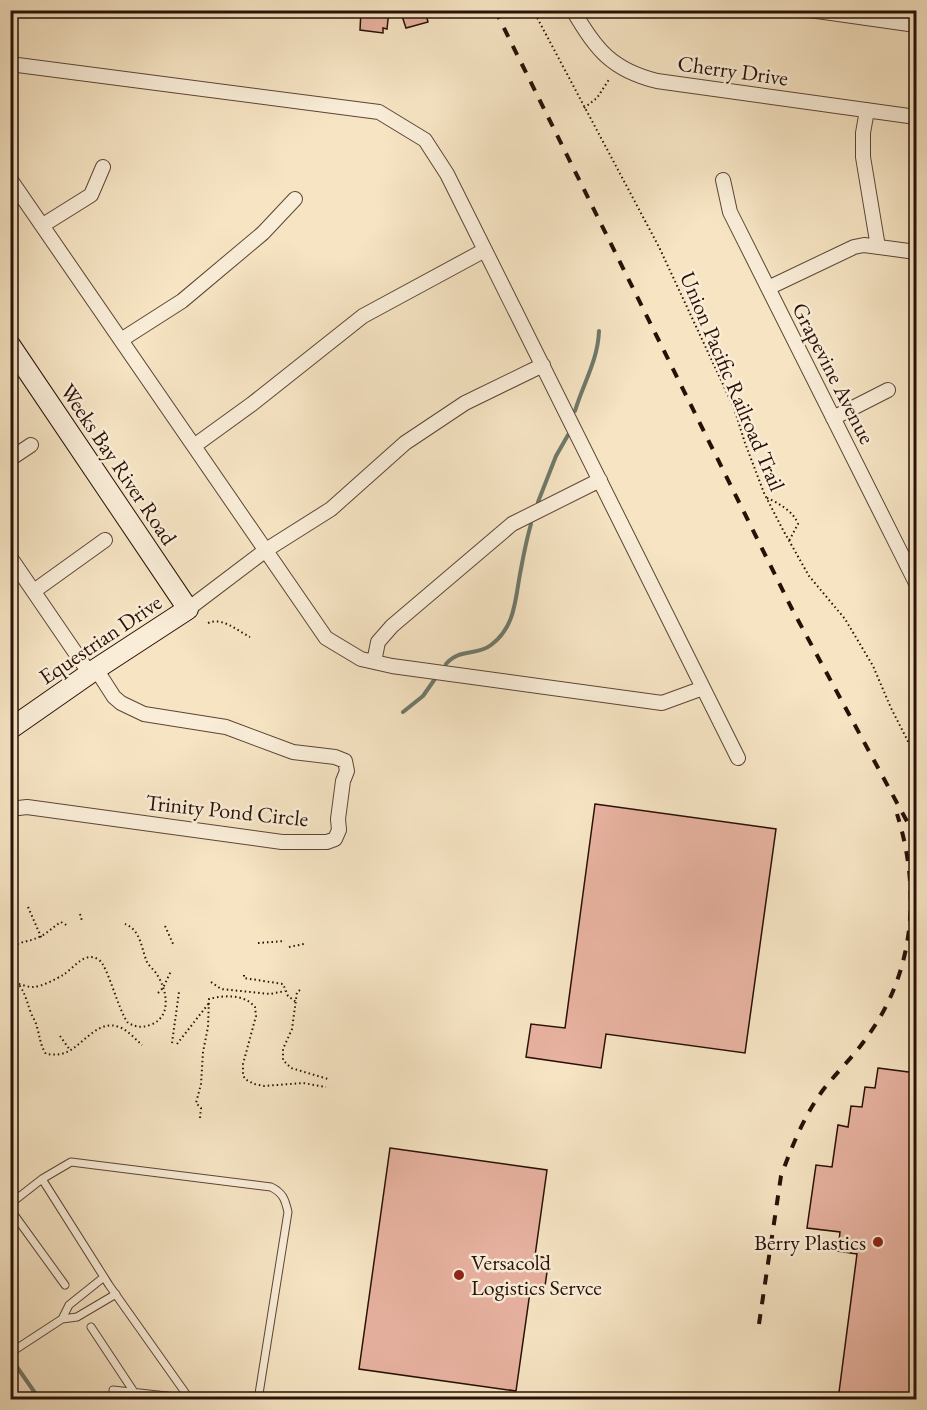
<svg xmlns="http://www.w3.org/2000/svg" width="927" height="1410" viewBox="0 0 927 1410" font-family="'EB Garamond',serif">
<rect width="100%" height="100%" fill="#f6e4c3"/>
<filter id="stains"><feTurbulence type="fractalNoise" baseFrequency=".00333" numOctaves="4"/><feColorMatrix values="0 0 0 0 .2 0 0 0 0 .09 0 0 0 0 .02 0 0 0 .5 -.17"/></filter>
<radialGradient id="worn" r=".72"><stop offset=".6" stop-color="#630" stop-opacity="0"/><stop offset="1" stop-color="#630" stop-opacity=".3"/></radialGradient>
<g fill="none" stroke-linecap="round" stroke-linejoin="round">
<path stroke="#6f796a" stroke-width="4" d="M575,411c8,-27 23,-51 24,-80
M538,502l18,-46 12,-21
M446,664c13,-16 31,-8 45,-19 24,-18 24,-44 29,-71 3,-16 6,-33 11,-50
M403,712l20,-16 14,-20
M10,1357l30,43"/>
</g>
<path fill="#e7b2a0" stroke="#291006" stroke-width="1.5" d="M361,10h28l-2,19 -4,-1v5l-23,-3z
M400,10h25l3,12 -22,6z
M595,804l181,25 -31,224 -139,-19 -5,34 -75,-11 5,-33 34,4z
M878,1068l38,5v327h-78l19,-146 -19,-3 2,-19 -33,-4 9,-63 16,2 6,-42 10,2 3,-21 11,1 3,-20 10,1z
M390,1148l157,22 -12,86 14,2 -5,35 -14,-1 -14,99 -157,-22z"/>
<g fill="none" stroke-linecap="round" stroke-linejoin="round">
<defs>
<path id="lane" d="M10,1204l32,-25
M10,1209l55,76
M62,1319l7,-14 35,-28
M91,1327l43,65
M10,1353l52,-34 15,-2 39,-23
M113,1390l89,10
M189,1398l-80,-113 -67,-106 29,-17 200,25c12,6 14,12 17,25l-30,188"/>
<path id="street" d="M573,10c22,39 39,60 84,71l259,36
M810,10l106,15
M10,64l369,48 46,28 22,34 291,584
M867,110l-4,23v24l15,90
M10,179l316,459 35,21 31,7 270,37 41,-15
M723,180l7,32 186,371
M43,225l48,-30 12,-28
M768,288l86,-41 10,-2 52,7
M121,340l61,-39 81,-68 32,-34
M833,418l55,-28
M194,446l58,-42 111,-88 122,-66
M10,459l21,-14
M10,557l80,117
M34,591l71,-51
M188,609l78,-59 65,-41 74,-66 60,-40 78,-38
M374,662l4,-20 14,-16 120,-102 88,-44
M10,809l17,-2 255,35h45l8,-3 4,-9 -1,-11 5,-38 4,-10 -2,-10 -10,-4 -42,-5 -67,-25 -82,-13 -23,-11 -7,-6 -18,-28"/>
<path id="secondary" d="M10,345l178,264 -92,60 -86,60"/>
</defs>
<use href="#lane" stroke="#5c4535" stroke-width="9"/>
<use href="#street" stroke="#5c4535" stroke-width="16"/>
<use href="#secondary" stroke="#291006" stroke-width="22"/>
<path stroke="#291006" stroke-width="2" stroke-dasharray="1.5 3" stroke-linecap="butt" d="M533,10l126,237 75,161 11,35 19,50 19,37 26,46 36,43 28,47 18,42 25,49
M535,14l6,-4
M584,108l13,-10 13,-20
M767,498c12,5 27,14 31,26l-9,17
M208,623c15,-6 28,7 42,14
M28,907l14,32
M80,914l2,7
M165,926l9,20
M258,943l27,-2
M289,947l15,-3
M10,965c4,-30 10,-18 31,-29 8,-4 13,-10 20,-14l7,4
M244,975v3l39,6 5,12 8,6
M10,976c15,12 15,21 21,37 2,5 5,9 6,14 3,10 3,18 9,27 8,1 16,1 23,-3 15,-8 30,-32 50,-24 9,3 16,12 23,18
M211,982l10,7 49,5 15,-3
M19,984c4,1 9,3 14,3 8,0 23,-8 30,-12 11,-7 22,-25 36,-15 9,6 19,50 29,63 8,4 14,5 22,2 23,-8 17,-36 6,-52 -3,-4 -7,-7 -9,-11 -6,-14 -6,-32 -22,-38
M300,990l-3,2 -5,37 -9,20v11l8,8 37,11
M158,993l5,-5 8,-17
M60,1036l10,14
M172,1043l7,-51
M177,1044l32,-41
M10,1079l8,3
M200,1118l1,-10 -5,-5 5,-19 2,-32 5,-25 1,-28c16,-4 35,-5 46,8l1,9 -13,48v11l2,4 9,5 10,2 39,-3 23,4"/>
<use href="#lane" stroke="#f9edd8" stroke-width="7"/>
<use href="#street" stroke="#f9edd8" stroke-width="14"/>
<use href="#secondary" stroke="#f9edd8" stroke-width="20"/>
<path stroke="#291006" stroke-width="4" stroke-dasharray="10 10" stroke-linecap="butt" d="M495,10l297,599 124,229
M759,1324l22,-148c11,-30 23,-60 42,-86 14,-18 31,-34 44,-53 48,-65 54,-147 30,-223"/>
</g>
<g fill="#8f2418" stroke="#f9edd8" stroke-width="2">
<circle cx="878" cy="1242" r="6"/>
<circle cx="459" cy="1275" r="6"/>
</g>
<g text-anchor="middle" stroke-width="5" stroke-linejoin="round" paint-order="stroke">
<g font-size="22" fill="#291006" stroke="#f9edd8">
<text transform="translate(733 70) rotate(8)" y="8">Cherry Drive</text>
<text transform="translate(834 373) rotate(63)" y="8">Grapevine Avenue</text>
<text transform="translate(733 381) rotate(67)" y="8">Union Pacific Railroad Trail</text>
<text transform="translate(119 464) rotate(56)" y="8">Weeks Bay River Road</text>
<text transform="translate(100 639) rotate(-34)" y="8">Equestrian Drive</text>
<text transform="translate(227 810) rotate(6)" y="8">Trinity Pond Circle</text>
</g>
<g font-size="22" fill="#291006" stroke="#f9edd8" text-anchor="end">
<text x="866" y="1250">Berry Plastics</text>
<text x="471" y="1270" text-anchor="start">Versacold<tspan x="471" dy="25">Logistics Servce</tspan></text>
</g>
</g>
<rect width="927" height="1410" fill="none" stroke="#f6e4c3" stroke-width="36"/>
<rect x="12" y="12" width="903" height="1386" fill="none" stroke="#291006" stroke-width="3"/>
<rect x="18" y="18" width="891" height="1374" fill="none" stroke="#291006" stroke-width="1.5"/>
<rect width="100%" height="100%" filter="url(#stains)"/>
<rect width="100%" height="100%" fill="url(#worn)"/>
</svg>
